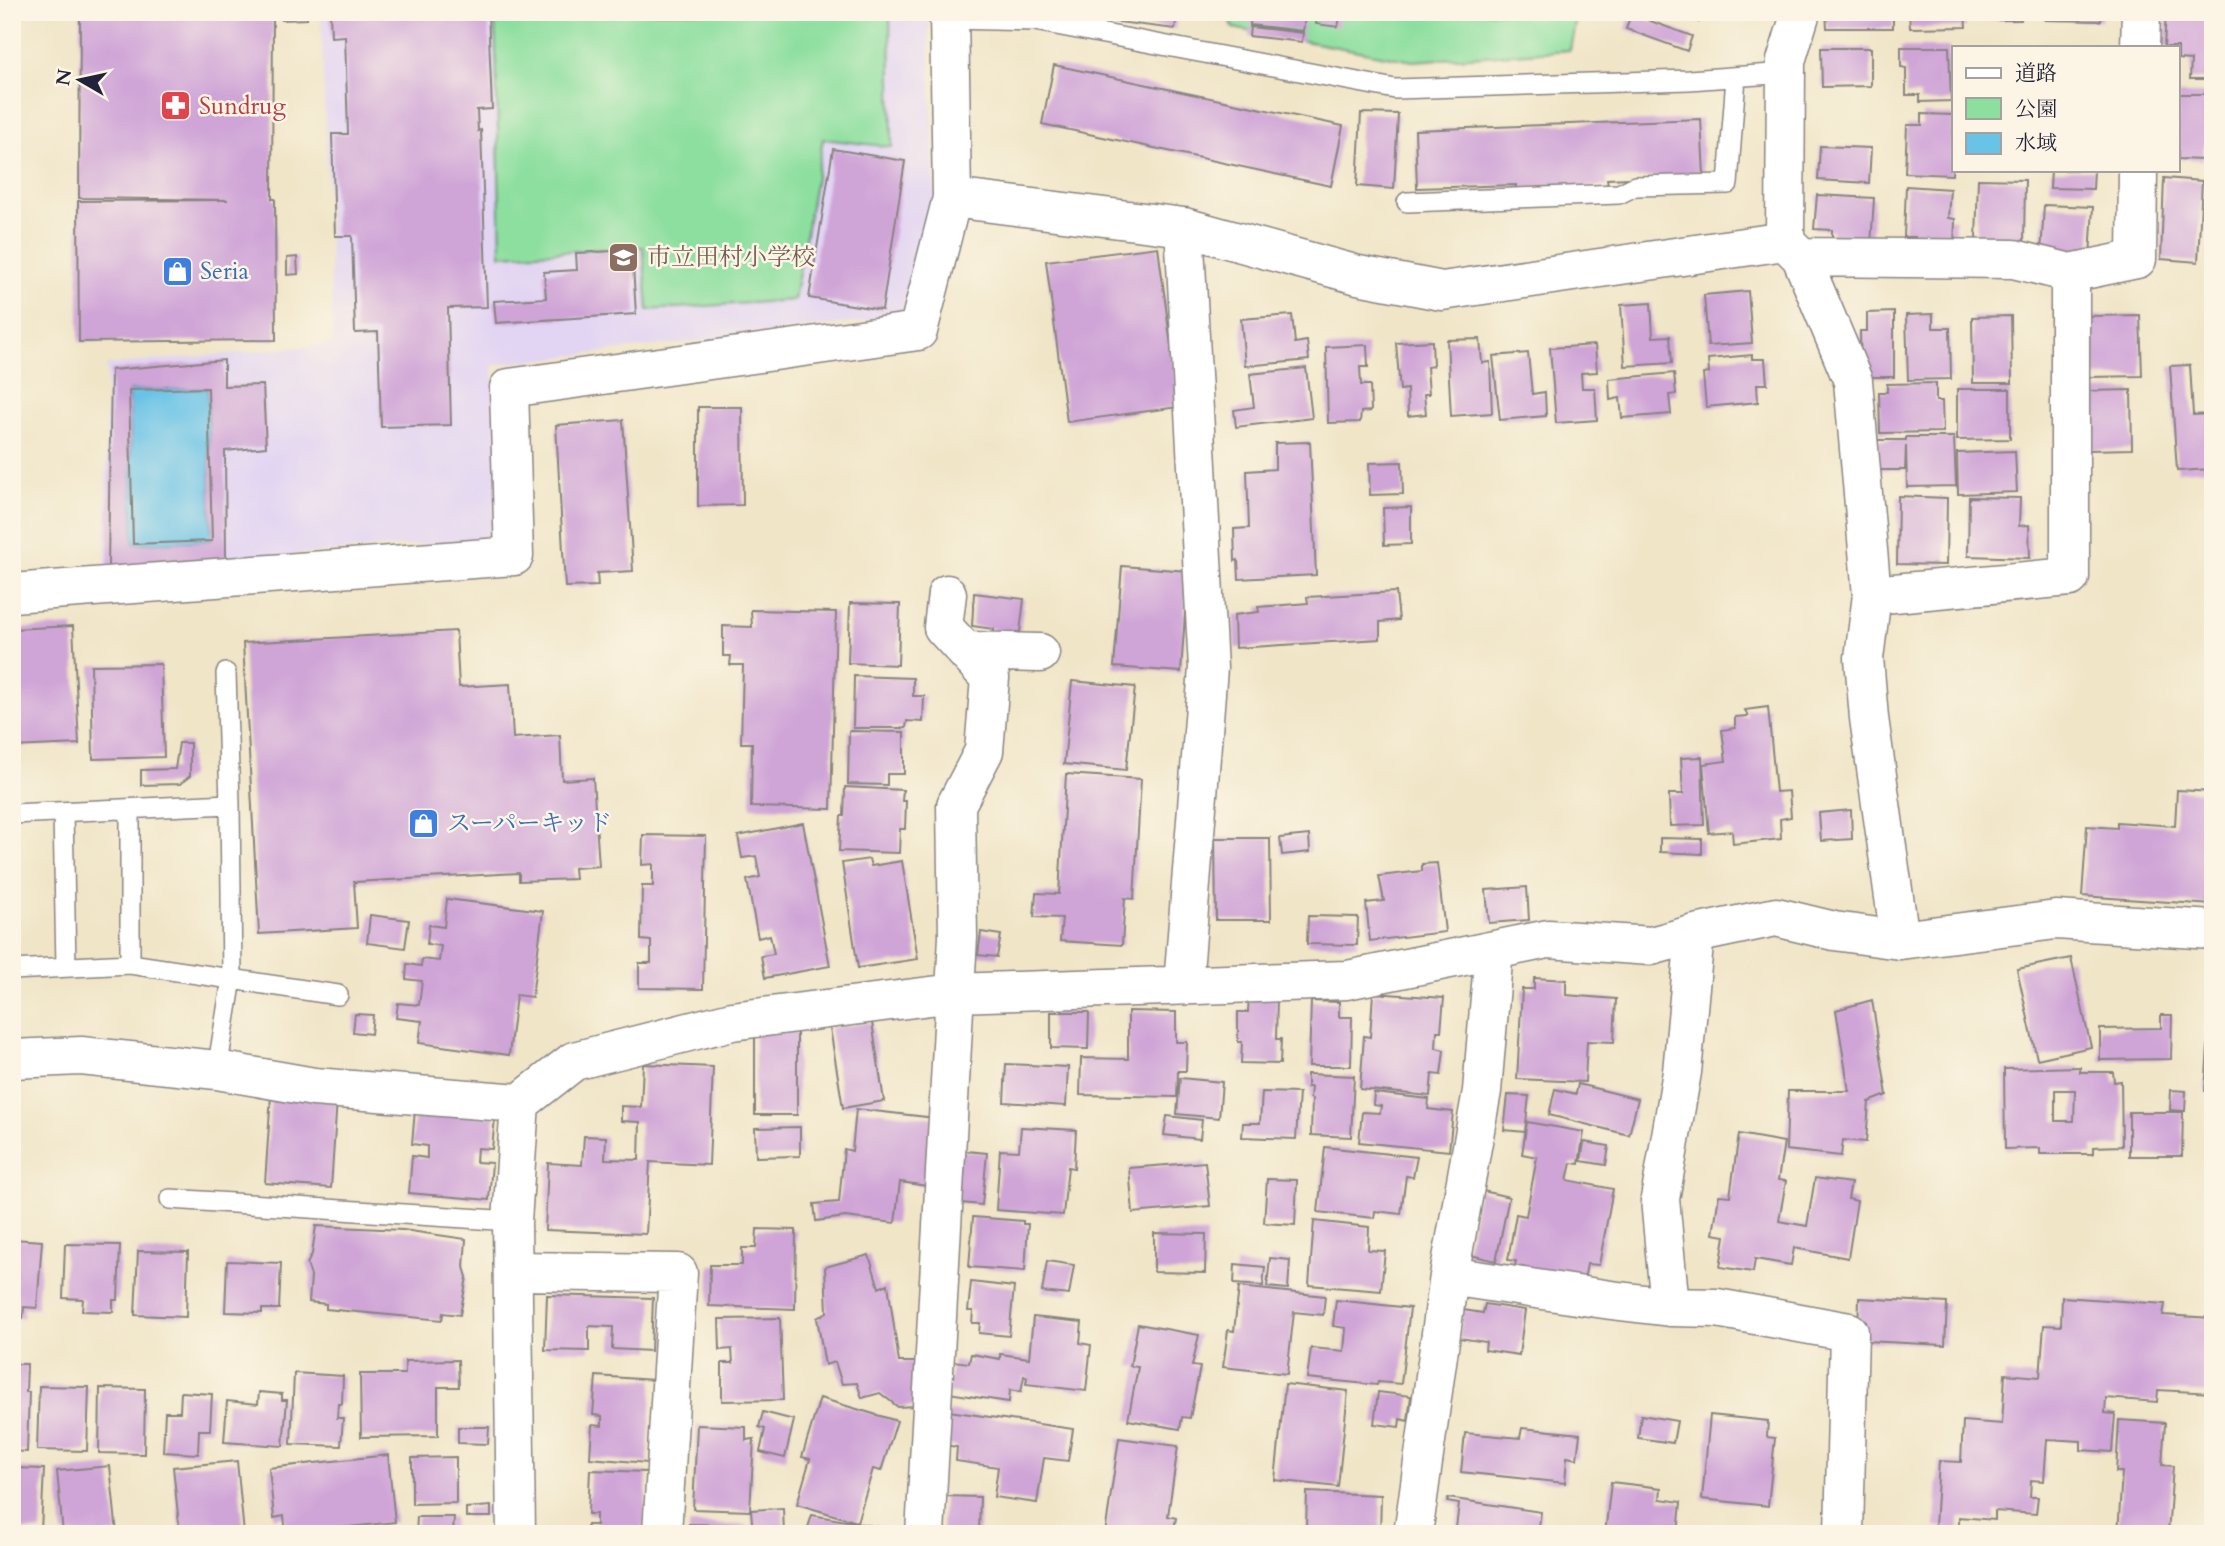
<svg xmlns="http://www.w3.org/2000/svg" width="2225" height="1546" viewBox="0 0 2225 1546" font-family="Cardo,'Noto Serif JP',serif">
<rect width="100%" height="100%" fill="#fcf5e5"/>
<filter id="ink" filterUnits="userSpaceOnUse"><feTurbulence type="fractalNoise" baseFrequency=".0143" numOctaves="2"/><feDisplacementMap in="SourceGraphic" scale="14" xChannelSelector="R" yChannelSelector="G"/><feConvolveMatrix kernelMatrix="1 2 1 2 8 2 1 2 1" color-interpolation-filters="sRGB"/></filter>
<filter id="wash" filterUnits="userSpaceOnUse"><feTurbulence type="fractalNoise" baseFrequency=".00686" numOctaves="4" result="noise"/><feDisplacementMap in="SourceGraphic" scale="28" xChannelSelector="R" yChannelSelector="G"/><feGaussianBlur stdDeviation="1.57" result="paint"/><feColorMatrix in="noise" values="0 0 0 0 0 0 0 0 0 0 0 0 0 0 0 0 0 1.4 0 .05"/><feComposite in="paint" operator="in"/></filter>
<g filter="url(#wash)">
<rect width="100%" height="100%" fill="#f0e5c7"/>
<path fill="#e2d4f3" d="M321,12h607l7,184 -35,121 -407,48 9,173 -397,32 2,-205 226,-21z"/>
<path fill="#8ddf9f" stroke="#58806d" stroke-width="2" d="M495,12h395l2,135 -69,-8 -29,161 -146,10 -5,-63 -142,8z
M1226,12h351l-7,38 -157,11 -180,-33z"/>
<path fill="#69c3e7" stroke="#467291" stroke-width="2" d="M208,388l4,153 -79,3 -4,-154z"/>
<g id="blocks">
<path fill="#cfa4d7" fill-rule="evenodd" d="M273,12l-1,187h3l1,141 -197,2 -1,-141 150,-1 -149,-2 1,-185z
M282,12h25v7l-25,1z
M330,12h158l4,97 -15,1 1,21 3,-1 6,177 -39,1 3,117 -70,2 -3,-95 -23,1 -3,-97h-17l-3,-102h16l-3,-98 -14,1z
M1102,12h75l-2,17 -74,-9z
M1251,12h55l-3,19 -53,-6z
M1318,12h23l-3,15 -22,-3z
M1672,12h30l-3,10z
M1826,12h67v16h-66z
M1909,12h56l1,15 -56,1z
M1985,12h36v8h-36z
M2045,12h57l-1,9 -56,-1z
M2166,12h47l-1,67h-22l1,-19 -13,-1v-12h-14z
M1631,14l61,22 -5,15 -61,-22z
M1250,27l53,6 -1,9 -53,-6z
M1901,47h48l2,54 -31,1v-7h-14v-27l-5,-1z
M1821,48h50v38l-49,1z
M1054,65l289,61 -12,60 -289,-62z
M2178,94h35v51h-9l-1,15 -25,-1z
M1361,113l37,1 -4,75 -37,-3z
M1922,114l32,1 -2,60 -47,-2 2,-48h15z
M1701,119l3,56 -97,4 1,7 -92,4v-5l-99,3 -2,-58z
M1820,146l51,2 -2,35 -51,-3z
M833,149l72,12 -23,149 -73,-12z
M2051,170h43l-1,19 -43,-1z
M2164,178l38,3 -4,81 -37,-3z
M1978,179l47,1 -1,62 -48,-1z
M1906,186l44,3 -2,29 7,1 -1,28 -39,-2v-8h-11z
M1817,195l57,3 -3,48 -39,-2v-14l-18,-1z
M2044,205l49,2 -3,50 -49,-3z
M1158,247l21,160 -112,15 -21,-161z
M632,250l4,64 -140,9 -2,-22 52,-3 -2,-26 33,-2 -1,-17z
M297,257l1,17 -11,1v-17z
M1748,291l4,52 -44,3 -4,-51z
M1651,303l2,34 17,-1 2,27 -47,3 -4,-61z
M1894,312v65h-33l-1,-46h7v-18z
M1933,314v14h17l1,51 -43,1 -2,-65z
M1292,315l3,28 12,-2 2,19 -64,6 -4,-47z
M2140,315l2,61 -53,1 -1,-61z
M2011,316l1,67h-39l-1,-66z
M1480,339l2,24 8,-1 2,51 -41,3 -4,-76z
M1432,341l1,25 -6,1 2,27h-5l2,20 -18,2 -1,-27 -7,1 -4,-47z
M1367,345l1,22h-8l1,18h9l1,26 -10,1 -1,10 -32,1 -2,-76z
M1595,345l2,27 -16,1 1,15h13l2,32 -41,3 -6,-75z
M1528,353l4,41 13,-2 1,24 -46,4 -7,-64z
M1752,355v4h13l2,25h-10l1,18 -52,5 -3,-33 6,-1 -1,-14z
M224,360v26l39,-1 3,62 -41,4 1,110 -118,6 3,-197zM208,388l4,153 -79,3 -4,-154z
M2190,365l3,50 20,-1v55l-36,2 -7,-105z
M1306,368l6,50 -76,9 -2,-17 20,-3 -4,-33z
M1674,373l2,21 -7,1 2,19 -49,4 -2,-20 -10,2 -1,-21z
M1936,383v18h6l1,31 -63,1 -1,-41h8v-8z
M1957,389h53v50l-53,1z
M2131,390l1,59 -43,1 -1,-59z
M698,407h44l1,98 -45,1z
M623,420l10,151 -36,2 1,13 -33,1 -9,-162z
M1906,437h48l2,49 -49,1 -1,-41 -1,24h-28l1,-30h28z
M1310,442l6,133 -77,4 -1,-19 -3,1 -1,-32 15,-1 -2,-57 28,-2v-26z
M2015,451l2,41 -59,2 -1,-41z
M1402,462l1,32 -33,1 -1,-32z
M1898,496l49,2 -1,67 -49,-1z
M1969,497l51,1 -1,28 10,-1 1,33 -62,-2z
M1411,507v37l-27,1 -1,-37z
M1122,566l66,5 -7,101 -67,-5z
M1396,592l3,28 -19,2v17l-145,9 -1,-33 25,-3 -1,-5 50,-4 -1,-6z
M974,593l50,6 -4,33h-4l-1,5 -21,-3v-5l-22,-3z
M850,603l50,1 -2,61 -50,-2z
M751,610l85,2 -5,197 -80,-2 1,-64h-11l2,-78h-13l1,-9h-8v-30l29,1z
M73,626l6,118 -67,3v-118z
M456,631l3,56 51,-3 3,54 47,-3 2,45 31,-2 6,88 -25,2 1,11 -56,2v-8l-165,9 3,46 -98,6 -16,-291z
M161,664l3,93 -71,2 -2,-94z
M854,676l59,2v18h11l-1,26 -16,-1 -1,7h-53z
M1072,681l63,6 -9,83 -62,-6z
M1768,707l8,85 13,-1 2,26 -11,2 1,20 -48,5 -1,-13 -23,2 -6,-69 23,-3 -4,-31 13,-2v-11l13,-1 -3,-6z
M849,731l55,1v42h-17v11l-39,-1z
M179,743h11v33l-10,8 -39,1v-15l34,-1z
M1702,757l2,68 -34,1 -1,-32h14l-2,-36z
M1066,774l75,5 -7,120 -9,-1 -3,47 -62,-4 2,-23 -28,-1 2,-24 23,1z
M845,787l58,3 -1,11h4l-1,28h-5l-1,24 -60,-2 2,-35h3z
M2177,790l36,2v113l-131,-9 5,-70 30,2v-6l58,4z
M1851,810l1,29 -31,2 -2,-28z
M803,823l27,143 -65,12 -4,-22 13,-2 -4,-19 -12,3 -11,-58 13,-3 -4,-21 -14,2 -4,-22z
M643,835l63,1 -3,153 -64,-1v-25h12v-22l-10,-1 1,-54h11v-22l-11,1z
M1309,835l1,17 -28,3 -2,-17z
M1215,838h55l1,82h-55z
M1660,838l42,1v15l-42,-2z
M869,859l2,7 31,-5 16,98 -60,9 -16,-105z
M1437,863l8,69 -75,9 -4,-38 18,-2 -5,-25 43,-5v-7z
M1527,887l2,33 -40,3 -3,-33z
M447,899l96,12 -11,86 -16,-2 -7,60 -90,-12 3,-22 -26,-3 2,-15 21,2 3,-24 -16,-2 1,-15 14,2 1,-7 17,2 2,-15 -14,-2 2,-19 15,2z
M370,915l39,5 -4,28 -38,-5z
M1308,916l50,1 -1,28 -50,-1z
M981,932l20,3 -4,22 -19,-2z
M2071,958l20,89 -54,12 -20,-90z
M1534,978l32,2v15l50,4 -2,43 -27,-1 -2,41 -68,-3 5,-90h12z
M1373,993l71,5 -3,33h-4l-1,17 8,2 -3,25 -9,-1 -2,22 -70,-7 4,-53 6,1z
M1249,997l28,1 -1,41h5l-1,25 -39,-1 1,-21h-4v-30h10z
M1872,1000l15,95 -18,7 -3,40 -23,-2 -2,16 -55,-6 2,-59h61l-13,-81z
M1311,1001l28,1v15h13l-1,49h-42z
M2211,1003h2v88h-8z
M1128,1011l48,1v30h11l-1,29h-8l-1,26 -97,-2 1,-37 47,1z
M1051,1012h38l-1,37 -37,-1z
M355,1014l18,1 -2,19 -18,-2z
M2161,1015h11l-1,44 -71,1v-31l61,-1z
M872,1022l12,79 -41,7 -13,-80z
M797,1030v85h-42v-83z
M643,1064l70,3 -4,98 -59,-3 -4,72 -101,-4 3,-67 34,2 2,-29 22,1 -1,22 34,1 1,-38 -19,-1v-15l20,1z
M1006,1064l62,3 -2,39 -62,-4z
M2080,1067v5h33l1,10 7,-1 1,65 -29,1v7h-53v-6l-35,1 -1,-80zM2055,1090h20l-1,31h-19z
M1307,1074l47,2 -3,61 -40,-2 1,-36 -2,-1 1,-11h-4z
M1180,1078l42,4 -3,36 -42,-4z
M1578,1084l60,15 -9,36 -80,-20 6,-26 21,5z
M2171,1090l15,1 -1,20 -15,-1z
M1262,1092l37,1 -3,46 -54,-2 1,-14h17z
M1374,1093l55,6 -1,10 25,3 -4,39 -90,-9 3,-30 18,1 1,-7 -8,-1z
M271,1095l66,4 -6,89 -66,-5z
M1508,1095l21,1 -4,36 -21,-2z
M856,1109l79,9 -8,68 -27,-4 -5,41 -50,-6 -29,4 -2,-17 25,-2 5,-53 8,2z
M415,1110l80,7 -3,32 -15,-1 -1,14 16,1 -3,37 -80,-7 3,-37 15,2v-12l-15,-2z
M2129,1112h54l-1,44h-53z
M1167,1116l35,4 -2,19 -36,-4z
M1527,1122l57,10 -5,32 -8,-1 -4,17 46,9 -14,76 -12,-1 -5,27 -68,-20 2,-10 -8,-1 8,-46 10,2 11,-59 -15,-3z
M800,1127v29l-44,1 -1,-29z
M1021,1127l55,3 -2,38 -6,-1 -5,48 -67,-5 4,-60 19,1z
M1739,1134l45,8 -6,38 8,1 -7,40 28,5 8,-48 36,5 -3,16 9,2 -9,57 -54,-10 -3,17 -36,-6 -2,13 -33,-5 5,-31 -12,-2 6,-39 11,1z
M1584,1142l25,4 -3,19 -25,-4z
M1325,1147l92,10 -4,20 -7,-1 -5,38 -26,-3 -1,7 -56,-6z
M955,1150l32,3 -5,52 -32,-3z
M1205,1162l5,44 -77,7 -4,-45z
M1267,1179l30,1 -2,45 -31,-2z
M1479,1190l30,7 -13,64 -30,-7z
M973,1217l50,4v3h5l-3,47 -56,-4z
M1314,1221l55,6 -1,23 17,1 -4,40 -72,-6z
M316,1226l87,4 63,9 -2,28 3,10 -7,38 -17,-2 -1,7 -116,-11v-5l-17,-2 2,-26 -4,-12 5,-10z
M757,1229l39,1 -1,79 -86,-3 1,-41h32v-17h14z
M1154,1233l52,1 -1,39 -51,-1z
M12,1239l30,2 -5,67 -13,-1 -1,11 -11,-1z
M65,1244l55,1 -2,55h-5v12l-31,-1 1,-12 -20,-1z
M138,1251l50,1 -2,65 -51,-2z
M869,1255l10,33 9,-4 11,78h18l-2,44 -17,1 -18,-14 -18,5 -5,-15 -15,1 -7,-22 -10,3 -8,-47 10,-6 -2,-45z
M1270,1258l20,2 -2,29 -21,-2z
M227,1261l54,2 -2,46h-17v4l-37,-1z
M1047,1261l27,4 -5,30 -27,-3z
M1235,1264l30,3 -2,19 -29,-2z
M971,1282l43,5 -5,49 -30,-3 1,-10h-8l1,-12h-5z
M1239,1287l86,9 -2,19 -29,-3 -7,62 -64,-7 5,-37 6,1z
M547,1295l106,3 -2,53 -39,-2 1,-22 -24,-1v25l-44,-1z
M2062,1297l103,7 -2,11 50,3v75l-55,-3 -1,12 -51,-4 -1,15 10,1 -3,38 -31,-2v-9l-34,-2 -3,42 -13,-1 -1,17h8l-2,17 -41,-3v9l-36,-3v12l-24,-2 4,-66 22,1 2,-41 39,3 3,-50 35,3 4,-52 17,1z
M1859,1298l88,5 -2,42 -79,-4 -8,-9z
M1336,1300l74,8 -9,76 -23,-2 -1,3 -70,-7 4,-30 33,3 2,-23 -13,-2z
M1485,1304l40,6 -6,45 -34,-5 1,-8 -27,-4 4,-28 20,3z
M1033,1317l49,5 -2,21 11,2 -5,46 -60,-7 1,-7 -3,-1 -3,16 -11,-2 -1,12 -61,-9 5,-32 16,2 2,-9 29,5v-5l29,4z
M780,1318l3,82 -61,1v-38h11l-1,-14 -12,1 -1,-31z
M1138,1324l61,11 -7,31 8,1 -10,51 -8,-1 -2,12 -52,-9 10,-53 -8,-1z
M458,1360l1,27h-21v49l-77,1 -1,-63h45v-13z
M12,1364h15l-1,28h3l-2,60 -15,-1z
M294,1373l49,3 -1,28h-4l-1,14h6l-2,28 -50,-2z
M596,1376l57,4 -6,83 -57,-5 2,-33 10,1v-10l-9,-1z
M1285,1384l63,7 -10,96 -63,-7z
M39,1386l50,1 -2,64 -50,-1z
M100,1388l45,1 -1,65 -45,-1z
M181,1392l31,2 -2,36h-11l-1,24 -35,-2 2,-40h15z
M259,1392l23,2v6h5l-4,46 -59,-4 3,-41 31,3z
M1378,1392l33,4 -3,25 -8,-2 -1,8 -25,-3z
M820,1398l77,23 -16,50 -8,-2 -16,53 -60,-18 13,-45 -8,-2z
M949,1411l124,18 -5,32 -24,-3 -7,45 -43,-6 4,-30 -42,-6 1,-14 -13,-2z
M763,1412l31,8 -9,38 -25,-6 5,-23 -6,-2z
M1641,1415l36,6 -4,22 -35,-5z
M1710,1415l58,6 -1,16 8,1 -7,68 -66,-7z
M2119,1420l46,3 -3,42 11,1 -5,68h-50l4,-62h-6z
M697,1425l49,2v13l8,-1 -4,72 -57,-2z
M458,1427h31l-1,17 -30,-1z
M1522,1428l58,6 -3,25 -10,-2 -2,26 -104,-11 4,-39 55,5z
M1119,1438l59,8 -10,70 8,2 -3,16h-68z
M388,1455l7,67 -109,12 -2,-18 -10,2 -5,-50z
M456,1457v46l-44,1v-46z
M237,1461l7,73h-64l-7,-67z
M110,1466l7,68h-54l-6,-63z
M12,1468l32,1 -3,62 -29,-1z
M590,1470l57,2 -3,62h-57v-9h9v-11h-8z
M1611,1482l50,6 -1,11 21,3 -3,32h-73z
M1307,1492l74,3 -1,39h-112v-8l38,2z
M943,1496l37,1 -1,37h-37z
M1448,1498l93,14 -3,22h-47l-35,-6 3,-24 -12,-2z
M491,1506v11h-25v-9z
M783,1508l1,26h-31l-2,-24z
M812,1515l67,12 8,7h-81z
M417,1517h37l-1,17h-37z
M689,1524l59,1v9h-59z"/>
</g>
</g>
<g filter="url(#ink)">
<use href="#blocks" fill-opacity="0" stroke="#898481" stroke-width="2"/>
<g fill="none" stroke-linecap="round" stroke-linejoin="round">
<defs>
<path id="lane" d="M949,19l86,2 360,68 294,-9 97,-7
M1407,202l212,-8 16,-8 93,-2 8,-107
M226,673l4,131
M130,809v155
M63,812l3,155
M12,814l218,-10 2,175 -15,91
M12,970l118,-6 208,31
M170,1199l342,22"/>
<path id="street" d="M1801,12l-15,49 -1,180 16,16 52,124 19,214 -8,63 5,60 31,222
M2140,47l1,-35
M952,198l232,29 174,48 84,16 343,-50
M1801,257l213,2 56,14 67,-14 1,-89
M12,593l502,-37 -5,-168 409,-57 34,-133 -3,-186
M1872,595l198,-18v-304
M965,651l75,2
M1494,950l-12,141 -33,185 162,24 59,7 47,1 132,24 -5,202
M1183,985l25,-317 -24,-441
M12,1059l69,-3 136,14 97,17 206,16 54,-42 158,-40 222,-28 393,-13 201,-41 103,7 44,-12 81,-17 58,14 66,9 156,-20 157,10
M513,1271l165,2 -16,260
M1670,1307l-10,-108 22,-127 13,-138
M516,1534l-4,-313 8,-118
M925,1534l33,-597 -2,-132 28,-54 6,-73 -47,-51 4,-33
M1413,1534l36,-258"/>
</defs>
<use href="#lane" stroke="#898481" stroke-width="22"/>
<use href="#street" stroke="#898481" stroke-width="41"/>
<use href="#lane" stroke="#fff" stroke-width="19"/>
<use href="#street" stroke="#fff" stroke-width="38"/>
</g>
</g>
<defs>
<symbol id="pharmacy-square" viewBox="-11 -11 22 22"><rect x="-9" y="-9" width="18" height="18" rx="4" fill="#e0444e" stroke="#fcf5e5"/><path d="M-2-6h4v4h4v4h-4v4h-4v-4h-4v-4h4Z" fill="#fff"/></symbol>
<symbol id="school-square" viewBox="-11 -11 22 22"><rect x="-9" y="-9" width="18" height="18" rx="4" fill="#8d6e63" stroke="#fcf5e5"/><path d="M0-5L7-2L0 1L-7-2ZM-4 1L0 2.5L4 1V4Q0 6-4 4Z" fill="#fff"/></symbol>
<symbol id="shop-square" viewBox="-11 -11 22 22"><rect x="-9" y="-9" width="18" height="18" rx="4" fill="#3f7fe0" stroke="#fcf5e5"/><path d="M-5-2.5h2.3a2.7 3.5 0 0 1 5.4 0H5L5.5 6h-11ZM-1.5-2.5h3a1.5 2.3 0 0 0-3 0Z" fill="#fff"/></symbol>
</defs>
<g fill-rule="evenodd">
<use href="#pharmacy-square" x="158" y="88" width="35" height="35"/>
<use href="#school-square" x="606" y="240" width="35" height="35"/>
<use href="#shop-square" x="160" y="254" width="35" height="35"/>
<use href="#shop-square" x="406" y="806" width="35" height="35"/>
</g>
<g text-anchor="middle" stroke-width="5" stroke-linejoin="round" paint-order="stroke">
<g font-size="24" fill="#be3a42" stroke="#fcf5e5" text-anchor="start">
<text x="199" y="114">Sundrug</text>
</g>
<g font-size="24" fill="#785e54" stroke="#fcf5e5" text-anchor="start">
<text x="647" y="265">市立田村小学校</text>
</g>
<g font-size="24" fill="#366cbe" stroke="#fcf5e5" text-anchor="start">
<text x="200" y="279">Seria</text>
<text x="447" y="831">スーパーキッド</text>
</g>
</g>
<rect width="2225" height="1546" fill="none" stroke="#fcf5e5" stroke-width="42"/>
<rect x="1952" y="46" width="228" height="126" fill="#fcf5e5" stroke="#a5a1a1" stroke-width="2"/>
<rect x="1966" y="68" width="35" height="10" fill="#ffffff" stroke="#a5a1a1" stroke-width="2"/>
<text x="2015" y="80" font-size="21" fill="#22223b">道路</text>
<rect x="1966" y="98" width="35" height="21" fill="#8ddf9f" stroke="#a5a1a1" stroke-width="2"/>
<text x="2015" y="116" font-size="21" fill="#22223b">公園</text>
<rect x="1966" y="133" width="35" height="21" fill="#69c3e7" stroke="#a5a1a1" stroke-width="2"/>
<text x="2015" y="150" font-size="21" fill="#22223b">水域</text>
<g transform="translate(80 80) rotate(279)" stroke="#fcf5e5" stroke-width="5" paint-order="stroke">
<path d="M0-5L12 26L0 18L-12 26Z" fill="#22223b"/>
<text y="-10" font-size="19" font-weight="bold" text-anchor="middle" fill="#22223b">N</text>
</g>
</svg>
